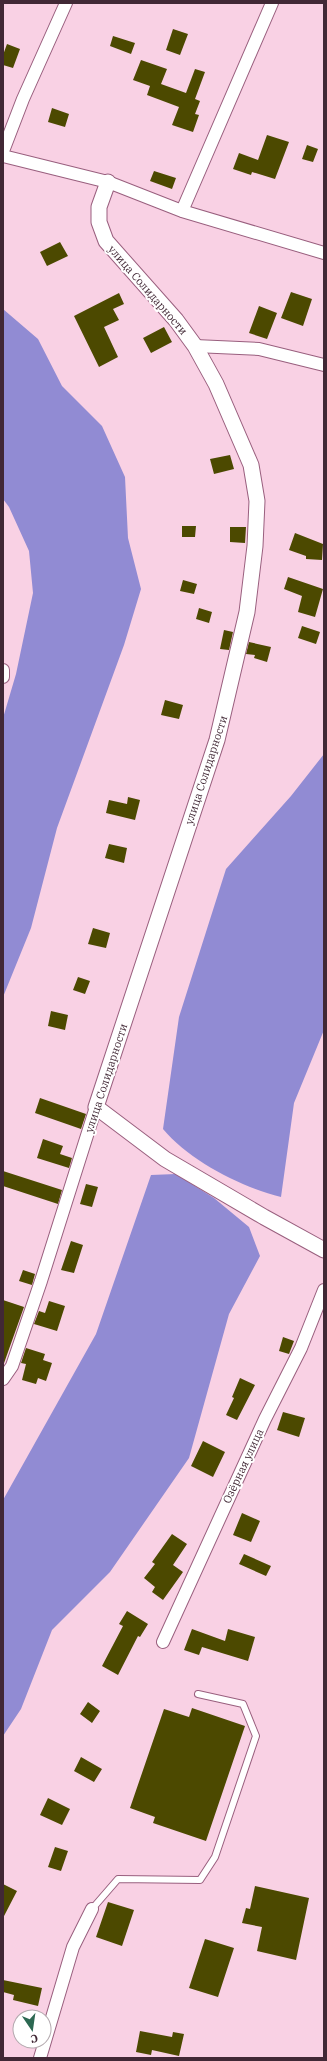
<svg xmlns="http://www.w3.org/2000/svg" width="327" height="2061" viewBox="0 0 327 2061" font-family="'IBM Plex Serif',serif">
<rect width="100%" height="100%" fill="#f9d1e4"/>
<path fill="#918bd3" d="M3,309l35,30 24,47 40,40 23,51 3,61 13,51 -17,56 -67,183 -26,100 -28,69v-279l13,-44 17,-81 -4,-42 -20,-44 -6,-8z
M324,754v276l-30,73 -13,94c-40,-10 -91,-36 -118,-68l16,-112 47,-148 65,-73z
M176,1174l38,24 35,29 11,29 -31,58 -40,144 -79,114 -58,58 -31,79 -18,27v-236l93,-166 55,-159z"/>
<path fill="#4c4900" d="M173,29l15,5 -8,21 -14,-5z
M113,36l22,7 -4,11 -21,-8z
M7,44l13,5 -7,19 -10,-3v-10z
M141,60l26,9 -6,15 25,9 9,-24 10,3 -10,27 5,2 -5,13 4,1 -6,17 -21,-7 7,-18 -32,-12 3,-9 -17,-6z
M52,108l17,6 -4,13 -17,-5z
M267,135l22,7 -14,37 -23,-7 -1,3 -18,-6 6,-16 19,7z
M307,145l11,4 -5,13 -11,-3z
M154,171l22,7 -4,11 -22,-8z
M60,242l8,14 -21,10 -7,-14z
M291,292l21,7 -9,27 -22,-8z
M119,293l5,11 -11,5 6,11 -15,7 14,30 -19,10 -25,-51z
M259,306l18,7 -10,26 -18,-6z
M164,327l8,15 -21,11 -8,-15z
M230,455l4,14 -20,5 -4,-15z
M182,526h14l-1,11h-13z
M230,527h16l-1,16 -15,-1z
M295,533l28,11 -1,16 -16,-1v-3l-17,-6z
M288,577l35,12 -8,28 -17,-5 4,-16 -18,-7z
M183,580l14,4 -3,10 -14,-3z
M199,608l13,4 -3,11 -13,-4z
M302,626l18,6 -4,12 -18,-6z
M224,630l9,2 -4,18 -9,-1z
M249,642l22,5 -4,15 -13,-4 1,-3 -9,-1z
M165,700l18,5 -4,14 -18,-4z
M128,797l12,3 -5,20 -29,-7 3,-13 18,4z
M109,844l18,4 -3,15 -19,-5z
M93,928l17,5 -4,15 -18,-4z
M78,977l12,4 -5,13 -12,-4z
M51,1011l17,4 -3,15 -17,-4z
M40,1098l46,16 -5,15 -46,-16z
M43,1139l20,7 -3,8 12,4 -3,10 -32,-10z
M3,1171l59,19 -4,14 -55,-18z
M86,1184l12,3 -6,20 -12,-3z
M71,1241l12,4 -9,28 -13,-3z
M23,1270l12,4 -3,11 -13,-4z
M3,1300l21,7 -21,59z
M49,1301l16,5 -8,25 -23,-7 5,-13 6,2z
M283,1337l11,4 -5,13 -10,-3z
M26,1348l19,6 -2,6 9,3 -6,18 -8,-3 -2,6 -14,-4 4,-16 -5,-1z
M240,1378l15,7 -18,35 -11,-5 8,-17 -2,-1z
M283,1412l22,6 -6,19 -22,-7z
M203,1441l22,11 -12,25 -22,-11z
M242,1513l18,8 -9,21 -18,-7z
M172,1534l15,10 -14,21 10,7 -20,28 -11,-8 3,-5 -11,-9 11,-14 -3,-2z
M244,1554l27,12 -5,10 -27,-12z
M127,1611l21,13 -8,13 -2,-1 -20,39 -16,-9 21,-40 -4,-2z
M192,1629l33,12 3,-12 27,8 -7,24 -46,-14 -3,8 -15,-5z
M88,1702l12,9 -8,12 -12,-9z
M192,1708l53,18 -39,115 -53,-18 2,-6 -25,-9 34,-99 25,8z
M81,1757l21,12 -8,13 -20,-11z
M48,1798l22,11 -8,16 -22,-10z
M55,1847l13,4 -7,20 -13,-4z
M3,1884l14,7 -14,27z
M255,1886l54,12 -13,62 -39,-9 5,-24 -20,-4 4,-15 4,1z
M108,1902l26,8 -12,36 -26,-9z
M205,1939l29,9 -16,49 -29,-9z
M3,1980l39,8 -4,18 -25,-6 1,-5 -11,-3z
M140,2031l32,6 1,-5 11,2 -5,22 -27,-6 -1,5 -15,-3z"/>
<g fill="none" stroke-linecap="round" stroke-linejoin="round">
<defs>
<path id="service" d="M92,1909l26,-30 82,1 15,-23 41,-121 -13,-32 -45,-10"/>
<path id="minor" d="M3,151l20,-52 43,-96
M3,156l105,26 74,29 142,42
M182,211l90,-208
M195,346l64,3 65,16
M3,670v7
M3,1379l9,-13 29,-85 55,-174
M163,1642l102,-223 36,-71 23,-58
M40,2058l33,-111 19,-38"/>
<path id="tertiary" d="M108,182l-9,25v15l7,19 70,79 19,26 21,38 35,81 6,36 -2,45 -8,66 -30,128 -121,367 69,52 99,58 60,33"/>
</defs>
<use href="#service" stroke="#995f7e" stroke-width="8"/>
<use href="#minor" stroke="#995f7e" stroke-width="14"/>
<use href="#tertiary" stroke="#995f7e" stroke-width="17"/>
<use href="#service" stroke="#fff" stroke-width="6"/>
<use href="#minor" stroke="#fff" stroke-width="12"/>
<use href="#tertiary" stroke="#fff" stroke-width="15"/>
</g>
<g text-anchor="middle" stroke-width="4" stroke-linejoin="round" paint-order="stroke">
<g font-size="11" fill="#412835" stroke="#fff">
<text transform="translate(148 290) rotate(49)" y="4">улица Солидарности</text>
<text transform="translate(206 770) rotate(-72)" y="4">улица Солидарности</text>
<text transform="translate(106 1078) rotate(-72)" y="4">улица Солидарности</text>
<text transform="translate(243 1466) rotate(-65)" y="4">Озёрная улица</text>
</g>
</g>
<rect width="327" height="2061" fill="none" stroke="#412835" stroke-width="8"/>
<g transform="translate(32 2029) rotate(167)"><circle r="19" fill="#ffffff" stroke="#b3a9ae"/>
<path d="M0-3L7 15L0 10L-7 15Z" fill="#2c6852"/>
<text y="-6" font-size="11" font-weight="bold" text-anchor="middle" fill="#412835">С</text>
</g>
</svg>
